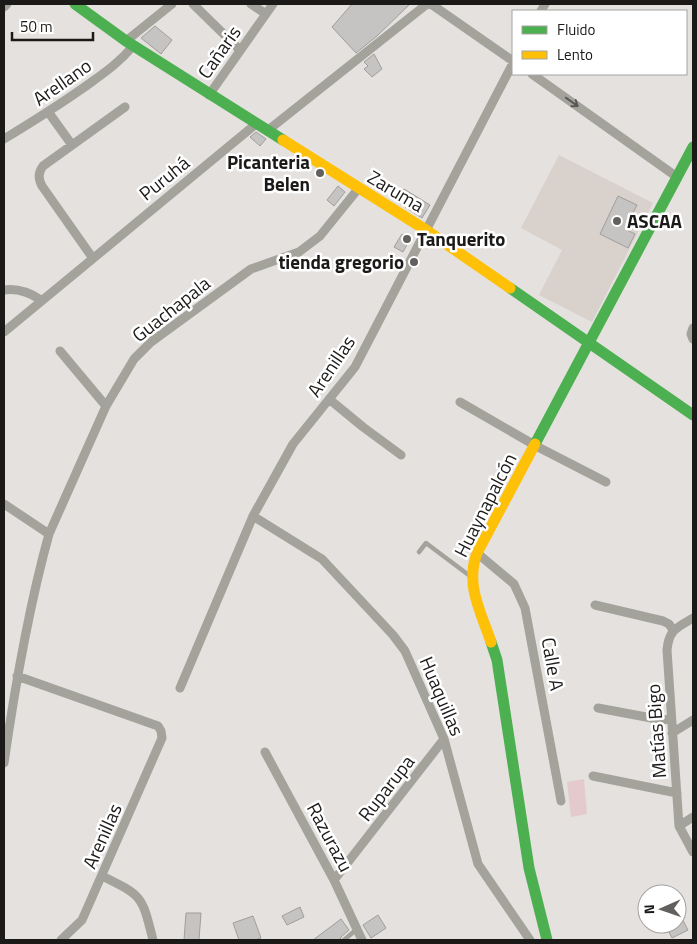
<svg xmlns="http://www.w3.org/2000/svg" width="697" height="944" viewBox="0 0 697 944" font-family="'Titillium Web',sans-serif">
<rect width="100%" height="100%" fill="#e4e1df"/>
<path fill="#d9d2cc" d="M559,155l94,48 -61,119 -53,-27 23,-45 -41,-22z"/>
<path fill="#e5cacd" d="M584,779l3,35 -16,3 -4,-35z"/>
<path fill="#c6c4c3" stroke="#a09e9c" d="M352,4h58l-33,32 -21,17 -24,-26z
M155,26l17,14 -11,14 -20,-16z
M374,54l8,15 -10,8 -8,-8 4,-3 -4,-4z
M256,132l10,7 -6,7 -10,-9z
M338,186l7,6 -11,14 -7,-6z
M404,189l26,16 -8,13 -26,-17z
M618,196l19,9 -12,24 10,5 -7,14 -28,-14z
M402,234l8,5 -7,13 -9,-5z
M300,907l4,10 -17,8 -5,-9z
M677,909l11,21 -16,8 -7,-14h12z
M186,913h15l-2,27h-15z
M378,915l8,13 -15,10 -8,-13z
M253,916l8,22 -6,2h-16l-6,-17z
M341,919l8,11 -8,7 -1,3h-27z"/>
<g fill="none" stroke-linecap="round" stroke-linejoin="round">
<path stroke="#a3a29b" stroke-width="4.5" d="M419,552l7,-9 44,33
M344,940l13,-11"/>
<path stroke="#a3a29b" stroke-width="9" d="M193,4l47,46
M251,4l15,10
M431,4l82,57
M4,7l3,-3
M541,11l4,-7
M126,41l46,-37
M532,74l145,103
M209,95l64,-91
M49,113l23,32
M267,131l160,-127
M4,139c28,-17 55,-34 82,-53 18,-13 33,-23 47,-40
M92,257l-50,-71c-4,-8 -4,-13 1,-20l82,-59
M4,290c14,-2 25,2 37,10
M693,328l-2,6 2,5
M4,332l252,-208
M60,351l46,55
M329,399l34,28 38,28
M460,402l78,45 68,35
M4,504l45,30 57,-128 28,-47 17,-17 100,-73 48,-17 21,-16 38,-47
M253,516l69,43 71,76 12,16 39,88 34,125 52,76
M477,553l37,31 11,24 36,193
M595,605l68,16 6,3 4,6
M693,618c-16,10 -24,11 -26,32l12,176 14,26
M17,676l141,50 3,5 1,7 -80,182 -21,20
M180,688l73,-172 40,-72 62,-77 158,-304
M598,708l64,12 8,-1
M672,733l21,-13
M265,752l69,128 28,60
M4,763c11,-77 24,-153 45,-229
M593,776l84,17
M679,826l14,-9
M102,876c41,20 40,20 51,64
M334,880l110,-141"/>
<path stroke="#4caf50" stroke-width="11" d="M75,4l51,37 157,99
M510,288l183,127
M535,444l158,-297
M491,642l6,18 32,208 18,72"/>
<path stroke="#ffc107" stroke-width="11" d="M283,140l143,90 84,58
M491,642c-10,-30 -26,-57 -14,-89l58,-109"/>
</g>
<defs><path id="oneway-shaft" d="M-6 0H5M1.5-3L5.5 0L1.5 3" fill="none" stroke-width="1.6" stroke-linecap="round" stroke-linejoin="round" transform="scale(1.25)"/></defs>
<use stroke="#595754" href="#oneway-shaft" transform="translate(572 102) rotate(35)"/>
<g fill="#62605e" stroke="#fff" stroke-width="2">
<circle cx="320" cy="173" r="5"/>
<circle cx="617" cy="221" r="5"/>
<circle cx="407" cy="239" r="5"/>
<circle cx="414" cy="262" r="5"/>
</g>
<g text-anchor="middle" stroke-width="5" stroke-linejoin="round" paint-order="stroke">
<g font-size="19" fill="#1c1a19" stroke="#fff">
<text transform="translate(219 52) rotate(-55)" y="7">Cañaris</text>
<text transform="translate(62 82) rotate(-35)" y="7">Arellano</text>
<text transform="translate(164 178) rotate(-39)" y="7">Puruhá</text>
<text transform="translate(396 191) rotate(31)" y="7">Zaruma</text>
<text transform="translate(171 309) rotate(-38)" y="7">Guachapala</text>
<text transform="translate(331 366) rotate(-56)" y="7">Arenillas</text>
<text transform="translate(485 505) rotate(-63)" y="7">Huaynapalcón</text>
<text transform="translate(553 664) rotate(80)" y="7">Calle A</text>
<text transform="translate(442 696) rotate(67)" y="7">Huaquillas</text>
<text transform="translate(656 731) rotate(-94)" y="7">Matías Bigo</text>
<text transform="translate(386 788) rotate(-52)" y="7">Ruparupa</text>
<text transform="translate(102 836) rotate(-66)" y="7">Arenillas</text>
<text transform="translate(330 837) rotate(62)" y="7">Razurazu</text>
</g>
<g font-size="19" font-weight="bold" fill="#1c1a19" stroke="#fff" text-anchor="end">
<text x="310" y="169">Picanteria<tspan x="310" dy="22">Belen</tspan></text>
<text x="627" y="228" text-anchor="start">ASCAA</text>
<text x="417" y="246" text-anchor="start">Tanquerito</text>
<text x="404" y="269">tienda gregorio</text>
</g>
</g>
<rect width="697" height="944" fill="none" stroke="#1c1a19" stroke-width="10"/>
<rect x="512" y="10" width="175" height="65" fill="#ffffff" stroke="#a4a3a3"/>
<rect x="522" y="26" width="25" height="8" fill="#4caf50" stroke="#a4a3a3"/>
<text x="557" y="35" font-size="15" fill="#1c1a19">Fluido</text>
<rect x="522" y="51" width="25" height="8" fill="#ffc107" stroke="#a4a3a3"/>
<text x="557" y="60" font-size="15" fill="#1c1a19">Lento</text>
<g transform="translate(662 909) rotate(268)"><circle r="24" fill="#ffffff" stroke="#a4a3a3"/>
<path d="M0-4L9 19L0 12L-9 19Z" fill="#62605e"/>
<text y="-8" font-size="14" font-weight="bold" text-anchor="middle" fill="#1c1a19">N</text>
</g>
<path d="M12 32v8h81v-8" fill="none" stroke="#1c1a19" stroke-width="2.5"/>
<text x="20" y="32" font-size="15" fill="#1c1a19" stroke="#ffffff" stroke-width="4" paint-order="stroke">50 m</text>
</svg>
